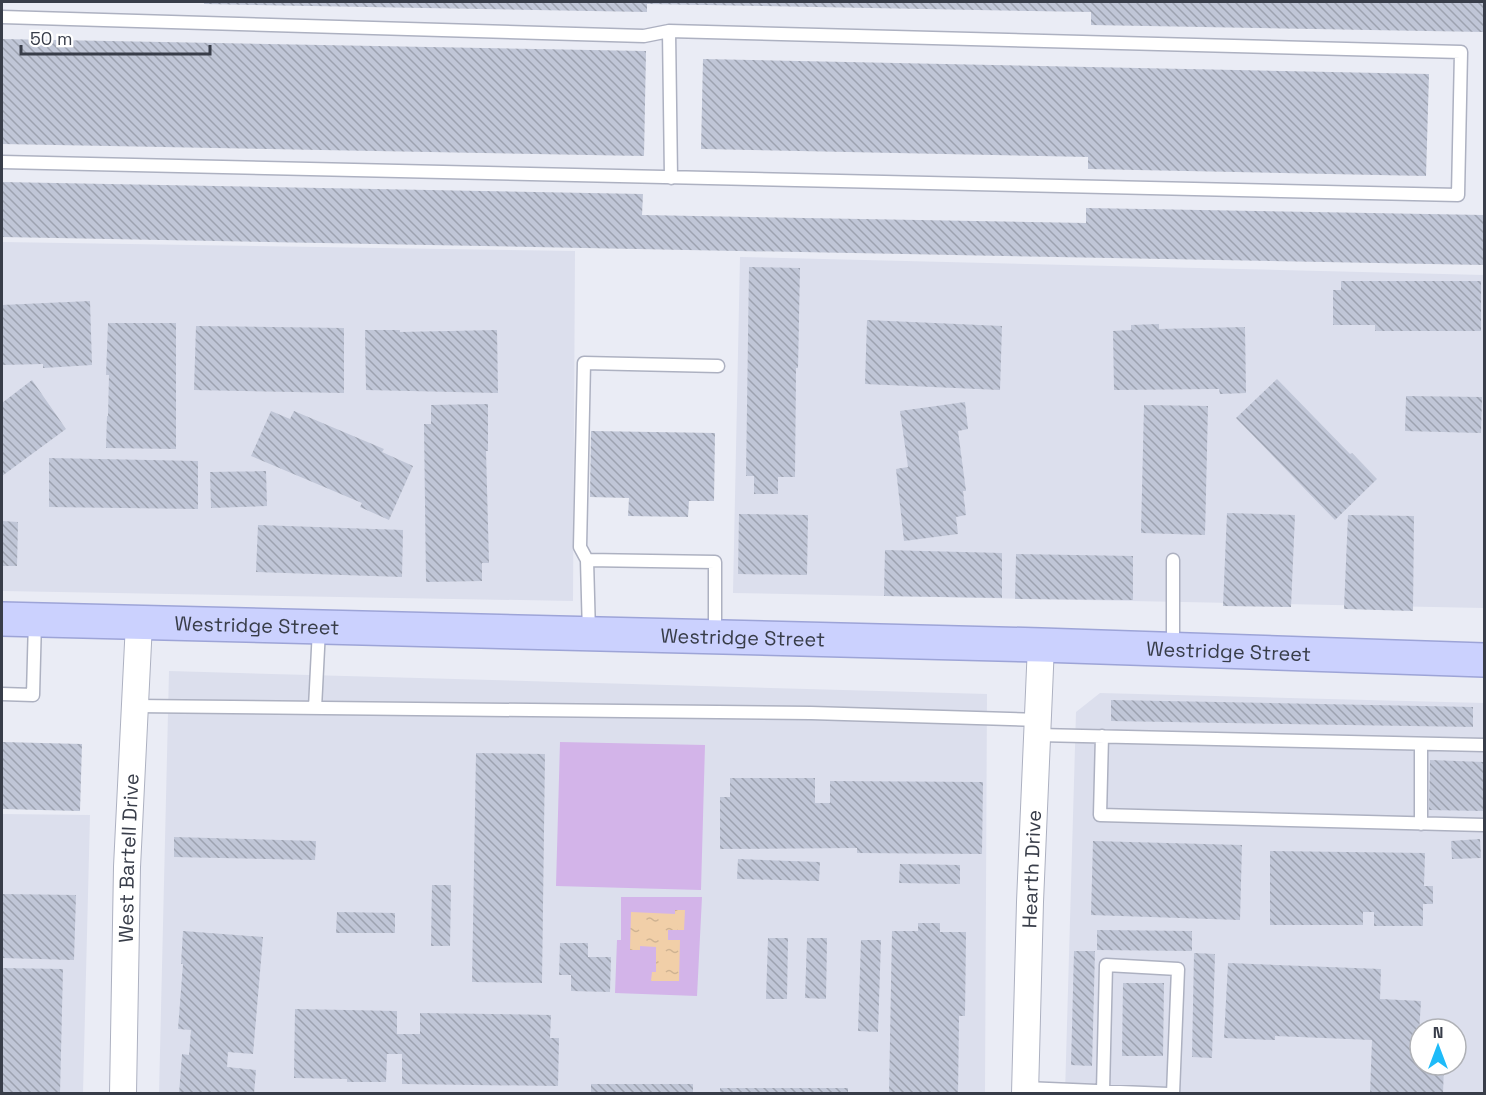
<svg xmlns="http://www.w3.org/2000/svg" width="1486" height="1095" viewBox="0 0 1486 1095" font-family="'Space Grotesk',sans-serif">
<defs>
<pattern id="water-ripples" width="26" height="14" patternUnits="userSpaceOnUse" patternTransform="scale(1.5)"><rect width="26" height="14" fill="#f1cfa8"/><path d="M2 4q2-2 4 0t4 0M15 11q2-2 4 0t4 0" fill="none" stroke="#cfb392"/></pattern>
<pattern id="building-back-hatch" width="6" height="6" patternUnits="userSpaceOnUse" patternTransform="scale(1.5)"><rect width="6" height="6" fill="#c0c6d7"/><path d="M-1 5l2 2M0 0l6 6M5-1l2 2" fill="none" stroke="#9da2b0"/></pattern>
</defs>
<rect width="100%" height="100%" fill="#eaecf5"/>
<path fill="#dcdfed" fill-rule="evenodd" d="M2,242l573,9 -2,350 -571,-10z
M740,257l744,18v333l-751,-15z
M169,671l818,23 -2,399 -826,1z
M1100,693l384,10v390l-419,1 11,-382zM1420,1029h36v36h-36z
M2,814l88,1 -7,278 -81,1z"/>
<path fill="#d3b4e9" d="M560,742l145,3 -4,145 -145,-4z
M621,897h81l-5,99 -82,-3 2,-53h4z"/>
<path fill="url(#water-ripples)" d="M675,910h10l-1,20h-16v10h12l-1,41h-28l1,-9h4v-25l-16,-1v4h-10l1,-38 44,2z"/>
<path fill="url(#building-back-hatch)" d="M204,2h1280v30l-393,-7v-13l-444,-8v8l-443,-8z
M2,39l644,12 -2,105 -642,-12z
M703,59l726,15 -3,102 -338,-7v-12l-387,-8z
M2,182l641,12 -1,21 444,8v-15l398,7v50l-1482,-28z
M749,267l51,1 -2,100h-2l-1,109h-17v17h-24v-18h-8z
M1341,281h140v50h-106v-6h-42v-35h8z
M90,301l2,64 -49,3v-4l-41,1v-60z
M867,320l135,6 -2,64 -135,-6z
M108,323h68v126l-70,-1 1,-32h1l1,-41h-3z
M1159,324v5l86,-2 1,66 -26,1 -1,-5 -105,1 -1,-59 18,-1v-5z
M196,326l148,2v65l-150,-3z
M365,330h35v2l97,-2 1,63 -132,-3z
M1277,379l73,75 2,-1 25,26 -42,41 -99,-102z
M32,380l34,49 -64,47v-73z
M1406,396l76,1 -1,36 -76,-2z
M965,402l3,27 -10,2 8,60h-3l3,24 -10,2 2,17 -54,7 -8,-72 12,-2 -8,-56z
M488,404v47h-2l3,112h-7v18l-56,1 -2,-158h7v-19z
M1144,405l64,1 -3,129 -64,-2z
M271,411l19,8 4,-8 90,38 -2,3 31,14 -24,54 -29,-13 2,-4 -111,-47z
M591,431l124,2 -1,68h-25l-1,16 -60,-1 1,-18 -39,-1z
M49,458l149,3v48l-149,-2z
M266,471l1,35 -56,2 -1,-36z
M1227,513l68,2 -4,92 -68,-1z
M739,514l69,1 -1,60 -69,-1z
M1348,515l66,1 -1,95 -69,-2z
M2,521l16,1 -1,44h-15z
M258,525l145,5 -1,47 -146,-5z
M885,550l117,3v45l-118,-2z
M1016,554l117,2v44l-118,-1z
M1111,700l362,7v20l-362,-6z
M2,742l80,2 -2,67 -78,-2z
M476,753l69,1 -3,229 -70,-1z
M1430,760l54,2v49l-55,-1z
M730,778h85v25h15v-22l153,1 -1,72 -125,-1v-5l-137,1v-52h10z
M174,837l142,4 -1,19 -141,-3z
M1480,839l1,19 -29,1 -1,-18z
M1093,841l149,4 -2,75 -149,-5z
M1270,851l155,2 -1,33h9v18h-10v22h-49v-14h-11v13h-93z
M738,859l82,3 -1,19 -82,-2z
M900,864l60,1v19l-61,-1z
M432,885h19l-1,61h-19z
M2,894l74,1 -2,65 -72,-2z
M337,912l58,1v20h-59z
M918,923h22v9h26l-1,84h-6l-1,78h-69l3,-163h26z
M1097,930l95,1v20l-95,-1z
M183,931l80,6 -10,117 -25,-2 -1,15 29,3 -2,24h-75l3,-40 7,1 2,-25 -13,-1 5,-65h-2z
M768,938h20l-1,61h-21z
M807,938h20l-1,61 -21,-1z
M861,940h20l-3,92 -20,-1z
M560,943h28v14h23l-1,35 -39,-1v-16h-12z
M1074,951h21l-3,115 -21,-1z
M1194,953l21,1 -3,104 -20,-1z
M1228,963l153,6 -1,30 41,2 -3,49h2v15h24l-1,29h-73l2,-54 -97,-4v4l-51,-2z
M2,968l61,1 -3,125h-58z
M1123,983h41l-1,73h-41z
M295,1009l102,2v23h23v-21l131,2 -1,23h9l-1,48 -156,-2v-30h-15l-1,28h-39v-3l-53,-1z
M591,1084h102v10h-102z
M720,1088h128v6h-128z"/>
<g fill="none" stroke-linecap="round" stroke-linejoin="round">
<defs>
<path id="lane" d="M2,17l642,19 25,-5 792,21 -3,143 -1456,-33
M669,31l2,147
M587,560l128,2v75
M589,634l-2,-74 -7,-13 4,-184 134,3
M1173,649v-89
M2,694l31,1 2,-75
M135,706l676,7 228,7
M315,708l4,-79
M1038,735l446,10
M1102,736l-2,79 384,10
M1421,744v80
M1025,1088l143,6
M1103,1091l3,-126 72,4 -5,125"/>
<g id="street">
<path id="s1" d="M123,1094l4,-227 12,-244"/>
<path id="s2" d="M1025,1094l5,-192 11,-257"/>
</g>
<g id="secondary">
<path id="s3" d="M2,619l1039,26 443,15"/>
</g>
</defs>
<use href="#lane" stroke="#adb1c1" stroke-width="15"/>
<use href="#street" stroke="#adb1c1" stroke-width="28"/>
<use href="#secondary" stroke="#9da4d7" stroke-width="36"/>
<use href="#lane" stroke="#fff" stroke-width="12"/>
<use href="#street" stroke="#fff" stroke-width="26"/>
<use href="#secondary" stroke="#cbd1fe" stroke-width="33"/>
</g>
<g text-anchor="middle" stroke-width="4.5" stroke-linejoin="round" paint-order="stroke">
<g font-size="20" fill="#383d49" stroke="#fff">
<text dy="7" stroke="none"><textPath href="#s3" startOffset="255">Westridge Street</textPath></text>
<text dy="7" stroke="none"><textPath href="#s3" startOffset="741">Westridge Street</textPath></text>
<text dy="7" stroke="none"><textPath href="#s3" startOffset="1227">Westridge Street</textPath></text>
<text dy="7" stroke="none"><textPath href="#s1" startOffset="236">West Bartell Drive</textPath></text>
<text dy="7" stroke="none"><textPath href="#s2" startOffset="225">Hearth Drive</textPath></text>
</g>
</g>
<rect width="1486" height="1095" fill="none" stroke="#383d49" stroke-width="6"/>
<g transform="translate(1438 1047)"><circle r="28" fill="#ffffff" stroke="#afb1b6" stroke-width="1.5"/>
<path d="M0-4.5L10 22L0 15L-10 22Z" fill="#1ebbf9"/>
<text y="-9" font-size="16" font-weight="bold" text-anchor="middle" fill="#383d49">N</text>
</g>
<path d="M21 45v9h189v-9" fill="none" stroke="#383d49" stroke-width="3"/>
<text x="30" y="45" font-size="18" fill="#383d49" stroke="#ffffff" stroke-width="4.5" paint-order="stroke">50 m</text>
</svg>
